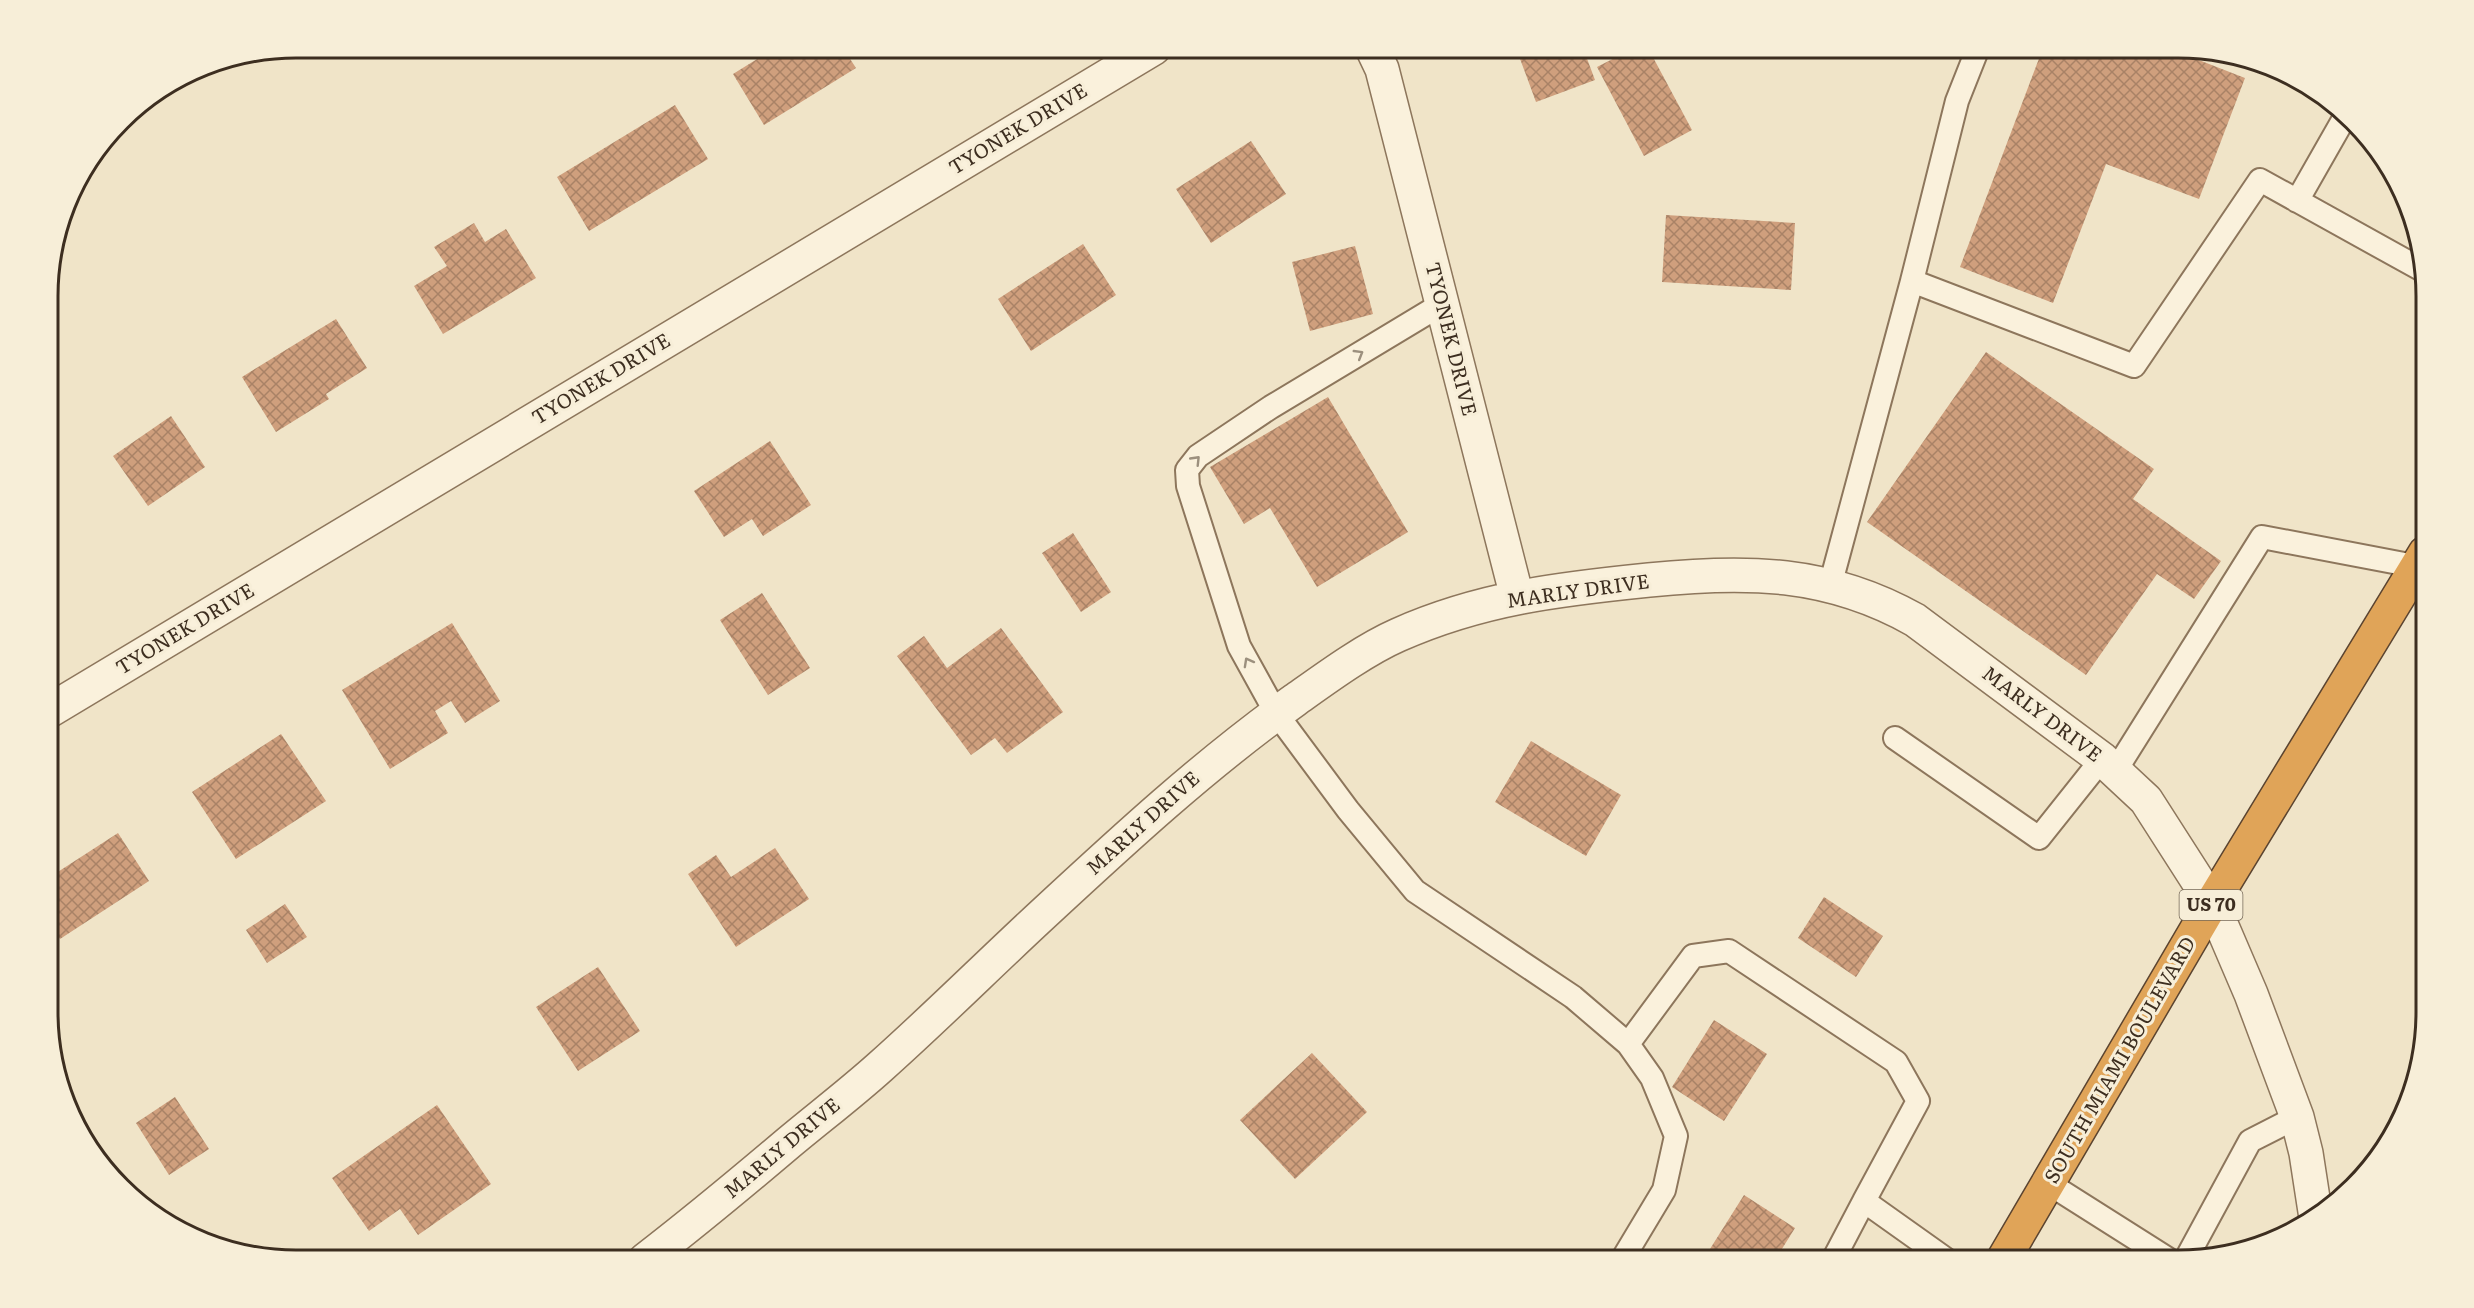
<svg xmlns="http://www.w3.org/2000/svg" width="2474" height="1308" viewBox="0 0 2474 1308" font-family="Literata,serif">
<defs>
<pattern id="building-cross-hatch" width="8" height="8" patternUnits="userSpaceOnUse" patternTransform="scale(1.5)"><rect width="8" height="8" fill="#cf9f7d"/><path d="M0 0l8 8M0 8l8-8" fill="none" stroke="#a98266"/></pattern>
</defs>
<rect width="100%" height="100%" fill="#f0e4c8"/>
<path fill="url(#building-cross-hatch)" d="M775,48h68l13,20 -92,57 -31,-51z
M1516,48h67l12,32 -59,22z
M1634,48h14l44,82 -48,26 -47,-89z
M2043,48h125l77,30 -46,121 -93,-35 -53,139 -93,-36z
M675,105l33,54 -119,72 -32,-54z
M1251,141l35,53 -75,49 -35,-54z
M1666,215l129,8 -4,67 -129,-8z
M474,223l11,19 21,-13 30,49 -93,56 -29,-48 33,-20 -13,-19z
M1083,244l33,51 -85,56 -33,-52z
M1355,246l18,68 -63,17 -18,-69z
M336,319l31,49 -41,26 3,5 -53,33 -34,-55z
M1986,352l168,117 -21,30 88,62 -27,38 -37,-25 -71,101 -219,-153z
M1328,397l80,135 -91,55 -47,-79 -26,16 -34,-57z
M171,416l34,51 -57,39 -35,-50z
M770,441l41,64 -48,31 -11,-17 -28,18 -30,-46z
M1073,533l38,59 -30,20 -39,-59z
M762,593l48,75 -42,27 -48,-75z
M452,623l48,78 -35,22 -14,-22 -16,10 13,22 -58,36 -48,-79z
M1001,628l62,84 -56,41 -12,-15 -24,17 -74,-99 27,-20 23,32z
M281,734l45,67 -90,58 -44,-67z
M1531,741l90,54 -35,61 -91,-54z
M118,833l31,48 -89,58 -10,-15v-47z
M775,848l34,51 -73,48 -48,-73 28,-19 15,22z
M1824,897l59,39 -27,41 -58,-39z
M285,904l22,33 -40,26 -21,-33z
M598,967l42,64 -62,40 -42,-64z
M1714,1020l53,34 -43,67 -52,-34z
M1312,1053l55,59 -72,67 -55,-59z
M175,1097l34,52 -40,26 -33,-52z
M437,1105l54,79 -73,51 -18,-26 -31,22 -37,-53z
M1744,1195l51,33 -20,32h-72z"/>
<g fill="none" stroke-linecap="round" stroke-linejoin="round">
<defs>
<path id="lane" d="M2297,201l49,-86
M1912,281l45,-180 21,-53
M1442,304l-171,103 -73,49 -11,14 1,16 51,160 37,67 72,97 67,81 158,106 55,47 24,34 24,58 -12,54 -42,70
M1830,586l82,-305 222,85 126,-186 164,91
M1895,738l144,100 63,-79
M2116,770l146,-233 163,31
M1628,1044l65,-88 36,-5 167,111 22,39 -54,100
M2048,1183l120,76
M2186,1259l64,-118 47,-24
M1833,1260l31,-59 83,59"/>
<path id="street" d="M1372,48l10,21 135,528
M49,711l1105,-663
M645,1260c48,-37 95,-76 141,-115 31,-26 64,-51 94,-78 55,-49 107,-101 161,-151 82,-76 163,-151 254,-216 31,-22 69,-50 103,-65 83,-37 162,-46 251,-55 97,-10 179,-9 266,40l187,139 44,41 66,103 39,91 46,123 9,36 10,65"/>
<path id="highway" d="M2003,1260l209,-357 213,-350"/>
</defs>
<use href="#lane" stroke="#8d765c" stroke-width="26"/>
<use href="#street" stroke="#8d765c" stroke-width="36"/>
<use href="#highway" stroke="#5b4430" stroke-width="36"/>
<use href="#lane" stroke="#faf1dc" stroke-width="22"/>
<use href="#street" stroke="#faf1dc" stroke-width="33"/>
<use href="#highway" stroke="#e0a458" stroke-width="33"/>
</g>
<defs><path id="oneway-chevron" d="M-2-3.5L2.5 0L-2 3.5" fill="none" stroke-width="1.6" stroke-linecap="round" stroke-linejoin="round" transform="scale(1.5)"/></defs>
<g stroke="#9c907e">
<use href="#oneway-chevron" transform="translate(1359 354) rotate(-31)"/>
<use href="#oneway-chevron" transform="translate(1196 460) rotate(-46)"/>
<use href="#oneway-chevron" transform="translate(1248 662) rotate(-119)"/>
</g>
<g text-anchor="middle" stroke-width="6" stroke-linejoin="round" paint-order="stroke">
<rect fill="#f7eed8" stroke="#756857" stroke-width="1.5" x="2179.5" y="890" width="63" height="30" rx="4.5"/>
<g font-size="18" font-weight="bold" fill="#3d2e20">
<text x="2211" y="911">US 70</text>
</g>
<g font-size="20" fill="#3d2e20" stroke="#f7eed8">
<text transform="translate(1018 129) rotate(-31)" y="7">TYONEK DRIVE</text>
<text transform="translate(1451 339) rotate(76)" y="7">TYONEK DRIVE</text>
<text transform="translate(601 379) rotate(-31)" y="7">TYONEK DRIVE</text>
<text transform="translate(1578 591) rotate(-8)" y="7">MARLY DRIVE</text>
<text transform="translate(185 629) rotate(-31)" y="7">TYONEK DRIVE</text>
<text transform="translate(2042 714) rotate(37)" y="7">MARLY DRIVE</text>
<text transform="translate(1143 823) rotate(-42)" y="7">MARLY DRIVE</text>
<text transform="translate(2120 1060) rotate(-60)" y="7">SOUTH MIAMI BOULEVARD</text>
<text transform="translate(782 1148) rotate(-40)" y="7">MARLY DRIVE</text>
</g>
</g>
<path d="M0 0H2474V1308H0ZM296 58H2178A238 238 0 0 1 2416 296V1012A238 238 0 0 1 2178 1250H296A238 238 0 0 1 58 1012V296A238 238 0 0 1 296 58Z" fill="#f7eed8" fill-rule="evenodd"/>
<path fill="none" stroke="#3d2e20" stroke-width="3" d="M296 58H2178A238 238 0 0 1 2416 296V1012A238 238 0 0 1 2178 1250H296A238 238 0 0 1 58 1012V296A238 238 0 0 1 296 58Z"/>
</svg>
